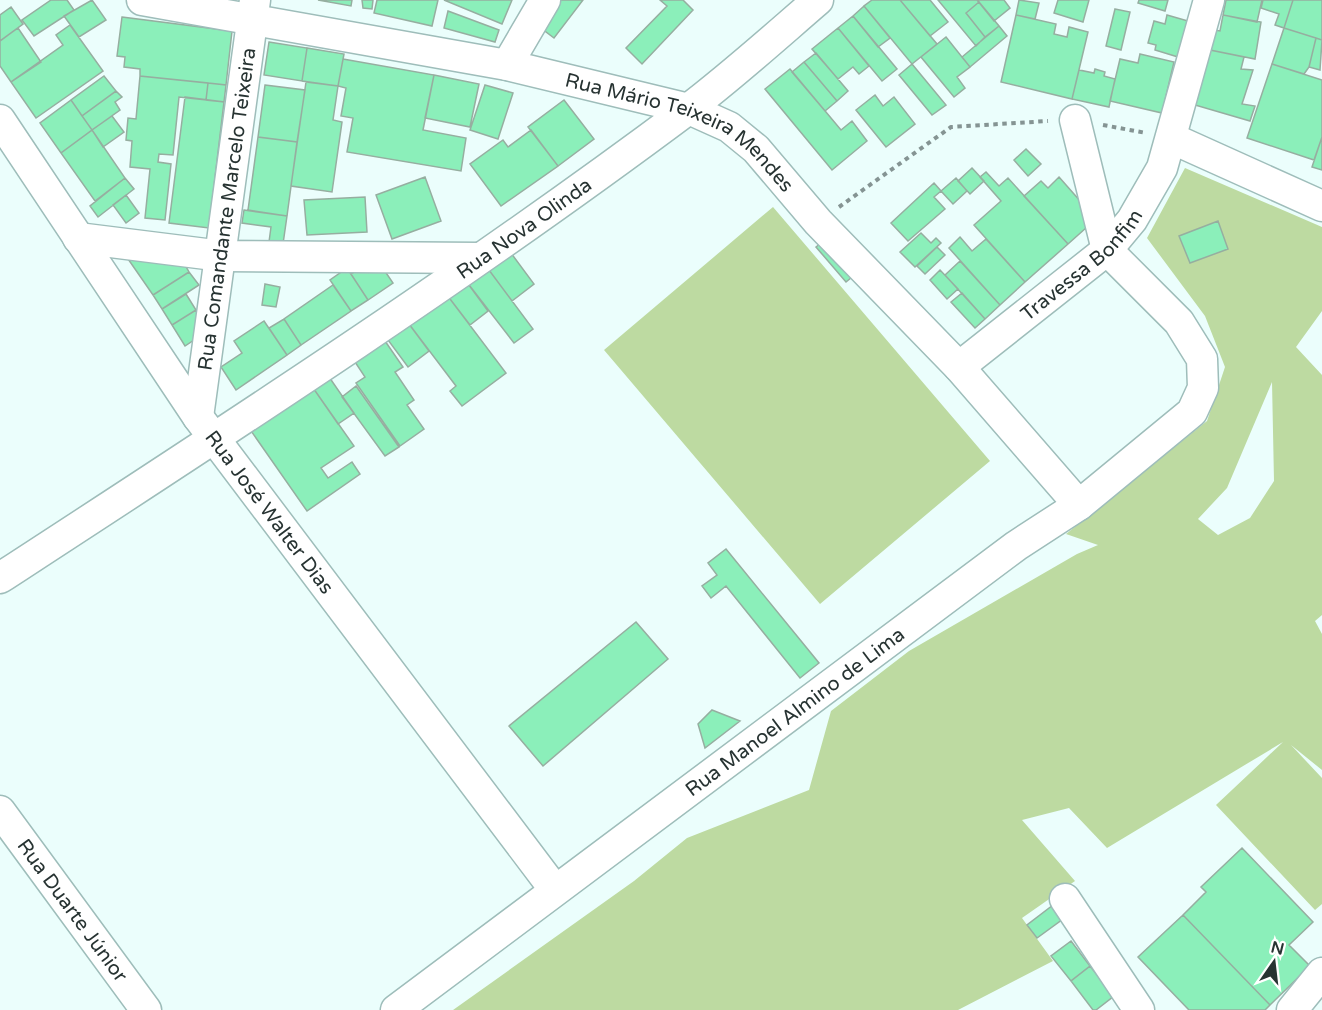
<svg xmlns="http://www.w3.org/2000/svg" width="1322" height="1010" viewBox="0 0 1322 1010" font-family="'Varela Round',sans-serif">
<rect width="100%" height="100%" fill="#ebfefc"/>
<path fill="#bddaa1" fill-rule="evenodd" d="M1185,168l137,59v84l-26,36 26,28v240l-7,6 7,13v136l-31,-25 31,33v126l-7,6 -99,-105 67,-63 -176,106 -38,-40 -47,12 53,61 -53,37 31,43 -95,49h-505l181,-129 53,-43 122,-48 22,-79 78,-60 168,-97 21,-9 -32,-11 141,-113 18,-54 -20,-51 -58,-78zM1272,382l2,99 -24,37 -32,17 -20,-16 29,-31z
M773,207l217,254 -170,143 -216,-254z"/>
<path fill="#8befba" stroke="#96aea0" stroke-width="1.5" d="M51,0h16l7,10 -40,26 -12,-16z
M92,0l14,20 -27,17 -15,-21z
M318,0h34l-1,6z
M362,0h11l-1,9 -9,-1z
M377,0h61l-6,26 -58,-13z
M444,0h68l-10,24z
M556,0h27l-29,38 -17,-13z
M660,0h23l10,10 -51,54 -16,-16 41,-42z
M872,0h28l37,44 -25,20 -48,-58z
M900,0h30l18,22 -18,14z
M938,0h39l2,2 -13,11 19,24 -9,9z
M977,0h27l6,8 -16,13z
M1019,0l20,3 -4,16 -19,-4z
M1058,0h31l-6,22 -29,-9z
M1139,0h29l-3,11 -27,-8z
M1226,0h36l-5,22 -34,-7z
M1263,0h30l-9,28 -9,-3 4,-11 -18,-6z
M1293,0h29v40l-38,-12z
M979,2l20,24 -14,11 -19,-24z
M864,6l26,32 -12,9 -25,-31z
M11,7l12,17 -23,17v-26z
M1115,9l15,3 -9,38 -15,-4z
M448,11l51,19 -4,12 -51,-14z
M1016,15l40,9 -2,10 13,3 2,-10 19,5 -16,67 -71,-17z
M1167,15l21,6 -10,36 -23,-7 1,-5 -8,-2 6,-22 11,3z
M1223,15l38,7 -6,37 -50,-10 4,-20 11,2z
M853,16l44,53 -15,12 -44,-53z
M122,17l110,14 -6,54 -86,-9v-7l-16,-2 1,-10 -8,-1z
M70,25l33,46 -67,47 -25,-36 52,-37 -7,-10z
M999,26l8,10 -37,31 -8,-10z
M18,28l23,34 -30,20 -11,-16v-25z
M838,28l31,38 -10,8 -6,-7 -15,12 -26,-30z
M1284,28l32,10 -7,29 -5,7 -32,-10z
M946,37l24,30 -13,10 8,11 -11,9 -33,-40z
M1316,38l6,2 -2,30 -11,-3z
M269,42l38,6 -5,33 -38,-6z
M307,48l37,6 -6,32 -36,-5z
M1205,49l39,8 -3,12 12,1 -11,34 13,2 -5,15 -55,-16z
M816,53l32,38 -11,10 -33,-39z
M1140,54l34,8 -12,51 -52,-12 10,-42 18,4z
M343,59l91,16 -11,55 43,8 -5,33 -114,-19 6,-34 -12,-2 5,-28 -8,-2z
M804,62l33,39 -12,10 -33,-39z
M912,64l34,41 -14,10 -33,-40z
M1272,64l50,16v57l-8,23 -67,-22z
M790,69l51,61 11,-9 15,20 -35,29 -67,-81z
M1095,69l10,3 -1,4 11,3 -6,28 -37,-8 7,-29 15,3z
M434,75l45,9 -9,43 -45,-9z
M104,76l12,15 -34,25 -11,-16z
M140,76l68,7 -2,17 -27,-3 -6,58 -14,-1 -1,8 13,2 -6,56 -20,-2 5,-49 -20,-2 2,-26 -6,-1 2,-22 8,1z
M306,82l32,4 -5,34 9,2 -10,70 -41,-6z
M208,83l18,2 -2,17 -18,-2z
M265,85l40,5 -8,52 -39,-5z
M485,85l28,8 -15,46 -28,-9z
M116,91l6,6 -7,5 5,8 -28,20 -10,-14z
M875,95l8,11 11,-9 21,27 -29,23 -30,-37z
M185,97l39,5 -15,126 -40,-5z
M71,100l21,30 -31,23 -21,-30z
M564,100l30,39 -36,27 -30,-39z
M112,116l12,16 -21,15 -11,-17z
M92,130l33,48 -30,23 -34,-48z
M531,130l27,36 -57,40 -31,-42 33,-24 5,7z
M258,137l39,5 -10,74 -39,-6z
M1322,137v33l-10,-3z
M1026,149l15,15 -13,12 -14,-16z
M972,168l12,13 -14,13 -12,-13z
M986,172l13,14 9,-8 60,66 -43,38 -51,-57 27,-24 -21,-24z
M425,177l16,44 -49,18 -16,-44z
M1059,177l37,42 -28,25 -44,-48 17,-15 7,7z
M125,178l9,11 -36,28 -8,-11z
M956,178l11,13 -14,13 -12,-13z
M934,183l7,8 -7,6 11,12 -37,32 -17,-18z
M126,195l13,18 -13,10 -13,-18z
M365,197l2,35 -60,3 -3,-35z
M244,210l43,6 -4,28 -14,-2 2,-15 -29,-4z
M1218,221l10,28 -38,14 -11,-27z
M921,233l10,10 5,-5 5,5 -26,24 -15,-15z
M960,237l12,14 14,-12 39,43 -25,23 -51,-57z
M827,238l30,35 -11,9 -30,-35z
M937,247l8,8 -20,19 -8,-8z
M508,249l26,35 -22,17 -26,-35z
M126,256l55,2 8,14 -36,23z
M376,258l17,25 -25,17 -17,-26z
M960,261l40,44 -15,14 -40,-44z
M486,266l47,63 -19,14 -48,-62z
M347,268l21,32 -17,11 -21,-31z
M940,270l18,19 -11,10 -17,-19z
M189,272l10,13 -37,24 -9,-14z
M466,281l22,30 -18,14 -23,-30z
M265,284l15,3 -4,20 -14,-2z
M333,285l18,26 -50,34 -17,-26z
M962,293l23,26 -10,9 -24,-26z
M186,294l10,16 -24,15 -10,-16z
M447,295l59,78 -44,33 -12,-15 6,-5 -47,-62z
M196,310l13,20 -24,16 -13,-21z
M284,319l17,26 -14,10 -18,-27z
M264,321l23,34 -51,35 -15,-23 21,-14 -8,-12z
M409,324l20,27 -21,16 -20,-27z
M385,341l18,26 -8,5 19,28 -7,5 17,24 -24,17 -44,-63 9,-6 -10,-15z
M327,374l27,39 -16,11 -27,-39z
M311,385l43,61 -33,22 7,10 24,-16 8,12 -53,37 -58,-83z
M356,386l43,61 -14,9 -43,-59z
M726,549l93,114 -19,15 -74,-92 -15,12 -9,-12 15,-11 -9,-12z
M636,622l32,37 -125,107 -34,-40z
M712,710l28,11 -35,27 -7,-24z
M1242,848l71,74 -24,23 21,21 -40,39 -87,-90 23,-23 -5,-5z
M1053,905l10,14 -26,19 -10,-13z
M1183,915l87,90 -5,5h-76l-51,-53z
M1071,941l19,25 -19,15 -20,-25z
M1090,966l24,30 -18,14h-3l-22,-29z"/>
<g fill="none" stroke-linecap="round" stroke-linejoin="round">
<defs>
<g id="minor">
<path id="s1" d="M142,0l365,65 182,44 40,18 27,22 62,73 141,145 120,138"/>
<path d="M507,65l38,-65"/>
<path id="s2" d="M0,120l198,297 357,473"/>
<path d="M1171,138l151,68"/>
<path d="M78,238l144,18 258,2"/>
<path id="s3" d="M959,367l148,-117 25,-30 30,-52 47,-168"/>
<path id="s4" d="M198,417l57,-417"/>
<path id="s5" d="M0,578c232,-151 465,-302 687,-468 45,-34 88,-73 131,-110"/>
<path id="s6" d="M0,811l146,199"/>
<path d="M1065,899l74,111"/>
<path id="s7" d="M396,1010l620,-464 63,-41 113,-93 11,-24 -1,-29 -23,-37 -72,-72 -32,-130"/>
<path d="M1292,1010l30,-37"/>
</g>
</defs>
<use href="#minor" stroke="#9ebdba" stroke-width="33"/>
<path stroke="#859493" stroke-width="4" stroke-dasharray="4.5 4.5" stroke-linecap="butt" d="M1103,125l43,8
M839,207l112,-80 97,-6"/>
<use href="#minor" stroke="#fff" stroke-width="30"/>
</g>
<g text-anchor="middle" stroke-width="4.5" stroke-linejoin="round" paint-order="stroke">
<g font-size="20" fill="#273332" stroke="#fff">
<text dy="7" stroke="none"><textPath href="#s1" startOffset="560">Rua Mário Teixeira Mendes</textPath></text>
<text dy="7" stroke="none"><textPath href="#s4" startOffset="210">Rua Comandante Marcelo Teixeira</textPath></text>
<text dy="7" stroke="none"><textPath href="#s5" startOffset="630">Rua Nova Olinda</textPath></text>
<text dy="7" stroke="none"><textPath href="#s3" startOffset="160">Travessa Bonfim</textPath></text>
<text dy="7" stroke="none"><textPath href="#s2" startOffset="476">Rua José Walter Dias</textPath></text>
<text dy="7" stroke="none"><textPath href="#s7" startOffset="498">Rua Manoel Almino de Lima</textPath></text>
<text dy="7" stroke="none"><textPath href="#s6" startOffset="123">Rua Duarte Júnior</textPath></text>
</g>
</g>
<g transform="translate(1274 962) rotate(14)" stroke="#ffffff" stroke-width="4.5" paint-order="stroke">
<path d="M0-4.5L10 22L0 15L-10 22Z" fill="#273332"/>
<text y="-9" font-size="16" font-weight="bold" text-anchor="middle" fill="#273332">N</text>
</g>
</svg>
